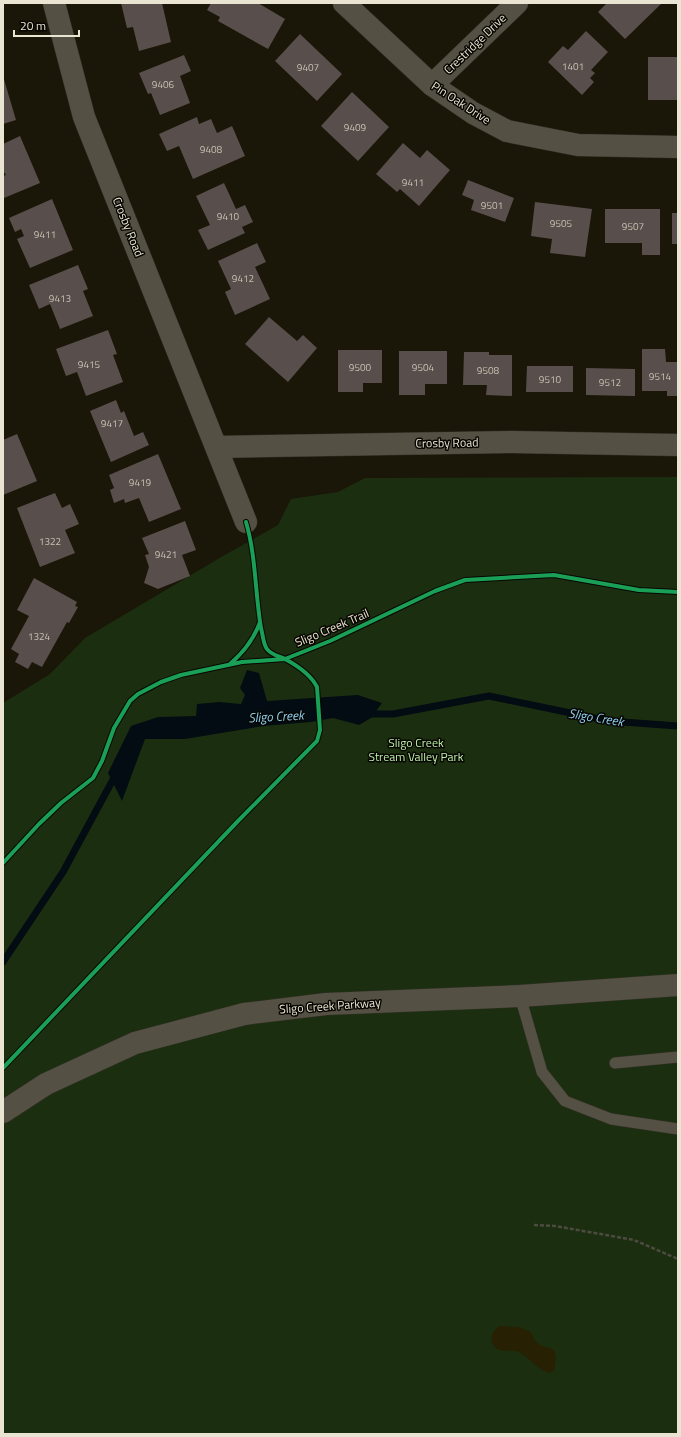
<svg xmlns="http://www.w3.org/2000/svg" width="681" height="1437" viewBox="0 0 681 1437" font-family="'Titillium Web',sans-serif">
<rect width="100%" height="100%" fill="#1a1608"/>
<path fill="#1b2f10" d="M678,477v957h-675v-731l47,-29 35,-36 138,-82 55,-31 13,-26 47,-7 27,-14z"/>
<path fill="#272002" d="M499,1326l20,1 12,5c7,17 9,11 23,18l2,7 -2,13 -4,3c-13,-3 -20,-15 -31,-21 -9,-4 -22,4 -27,-10 -2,-7 2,-11 7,-16z"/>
<path fill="#020c12" d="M247,670l12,3 8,28 91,-6 24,8 -11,15 -12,7 -26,-7 -22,4 -48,4 -78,13h-40l-23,62 -14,-28 23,-47 27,-9 38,-1 1,-12 22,-2 22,2 4,-9 -5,-7z"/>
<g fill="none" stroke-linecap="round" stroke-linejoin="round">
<path stroke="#020c12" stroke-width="7" d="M365,714h28l96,-18 120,25 69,5
M3,962l60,-90 53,-98"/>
</g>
<path fill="#584f4c" d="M121,3h41l9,39 -32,9 -6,-24 -6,1z
M211,3h47l27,16 -17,30 -50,-28 2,-4 -13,-7z
M607,3h55l-37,36 -27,-27z
M586,31l22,21 -17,18 4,3 -5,5 4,4 -12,13 -34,-33 15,-16 5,4z
M300,34l42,40 -25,27 -42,-40z
M184,55l7,16 -11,5 10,27 -30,12 -9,-22 -3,1 -9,-21z
M648,57h30v43h-30z
M3,76l13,44 -13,4z
M352,92l37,35 -31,34 -37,-35z
M197,117l2,7 12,-5 6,14 15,-7 13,30 -52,23 -14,-33 -12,5 -8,-17z
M20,136l20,47 -36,15 -1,-22 3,-1 -3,-4v-27z
M403,143l17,15 7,-8 23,20 -31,36 -19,-17 -3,3 -21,-18z
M468,180l46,18 -9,24 -34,-12 3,-10 -12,-5z
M224,183l12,26 9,-4 8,17 -11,5 3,6 -37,17 -10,-20 12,-5 -14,-29z
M52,199l21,51 -43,18 -13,-29 7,-3 -3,-7 -6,3 -6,-14z
M535,202l57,7 -7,48 -35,-4 2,-14 -21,-3z
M605,209h55v46h-18v-12h-37z
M672,213h6v31h-6z
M257,243l9,19 -11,5 15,32 -35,16 -10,-23 6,-3 -13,-28z
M78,265l10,24 -5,2 10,25 -33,13 -10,-25 -11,5 -10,-24z
M269,317l28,24 6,-6 14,13 -29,34 -43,-38z
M108,330l9,24 -4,1 10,27 -37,14 -9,-24 -11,4 -10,-27z
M642,349h23l1,13h12v34h-11v-5h-25z
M338,350h44v33h-19v9h-25z
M399,351h48v33h-22v11h-26z
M464,352h25v3h23v41l-26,-1 1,-10h-24z
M527,366h46v26h-47z
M586,368l49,1v27l-49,-1z
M116,400l5,13 3,-2 10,25 9,-4 6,13 -38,17 -21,-51z
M17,434l20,47 -34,14v-55z
M158,454l23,55 -32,13 -10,-24 -14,5 -1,-4 -10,4 -4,-13 4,-2 -5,-13z
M55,493l7,15 8,-4 9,20 -14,6 10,23 -35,14 -23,-59z
M185,521l11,29 -14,5 8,21 -32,13 -14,-6 5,-16 -4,-12 4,-1 -7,-16z
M34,578l43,24 -2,4 3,1 -9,16 -2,-1 -25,45 -10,-5 -4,7 -13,-7 4,-8 -8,-5 18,-33 -12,-6z"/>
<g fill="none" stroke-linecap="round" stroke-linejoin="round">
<defs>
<path id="service" d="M520,996l22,76 23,29 46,18 67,10
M615,1063l63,-6"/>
<path id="minor" d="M54,3l30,114 132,330 296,-5 166,3
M344,3l88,82 41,28 34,18 71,14 100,2
M432,85l85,-82
M216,447l30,75"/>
<path id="tertiary" d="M3,1112l43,-28 89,-41 109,-29 82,-10 194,-8 158,-11"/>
</defs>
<use href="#service" stroke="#333027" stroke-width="12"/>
<use href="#minor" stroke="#333027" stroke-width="23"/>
<use href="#tertiary" stroke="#333027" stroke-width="23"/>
<path stroke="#4d4a3f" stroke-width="2.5" stroke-dasharray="4 2" stroke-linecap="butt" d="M534,1225l21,1 79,14 44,19"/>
<use href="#service" stroke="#555044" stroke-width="11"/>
<use href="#minor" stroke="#555044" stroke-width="22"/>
<use href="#tertiary" stroke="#555044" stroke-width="22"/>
<defs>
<path id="cycleway" d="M230,664c14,-12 24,-25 30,-42
M3,863l36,-39 22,-21 32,-25 9,-17 12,-33 16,-27 8,-7 23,-12 20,-7 61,-13 43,-3 45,-18 105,-50 30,-11 89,-5 85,15 39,2
M3,1068l235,-247 79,-80 3,-11 -3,-43c-6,-12 -19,-21 -32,-28 -6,-3 -14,-4 -18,-10 -4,-5 -4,-14 -6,-21 -6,-35 -5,-72 -15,-106"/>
</defs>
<use href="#cycleway" stroke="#080600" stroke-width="6"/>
<use href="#cycleway" stroke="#1a9f57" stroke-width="4"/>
</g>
<g text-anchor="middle" stroke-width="3" stroke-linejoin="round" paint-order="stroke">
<g font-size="10" fill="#c6c0b1">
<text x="573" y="70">1401</text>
<text x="308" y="71">9407</text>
<text x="163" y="88">9406</text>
<text x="355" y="131">9409</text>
<text x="211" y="153">9408</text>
<text x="413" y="186">9411</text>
<text x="492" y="209">9501</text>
<text x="228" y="220">9410</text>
<text x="561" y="227">9505</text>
<text x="633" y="230">9507</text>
<text x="45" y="238">9411</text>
<text x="243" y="282">9412</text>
<text x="60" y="302">9413</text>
<text x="89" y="368">9415</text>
<text x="360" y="371">9500</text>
<text x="423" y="371">9504</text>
<text x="488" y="374">9508</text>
<text x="660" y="380">9514</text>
<text x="550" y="383">9510</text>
<text x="610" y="386">9512</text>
<text x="112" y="427">9417</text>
<text x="140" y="486">9419</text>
<text x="50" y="545">1322</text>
<text x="166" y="558">9421</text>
<text x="39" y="640">1324</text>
</g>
<g font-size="12" fill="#eae5d3" stroke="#080600">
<text transform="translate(475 44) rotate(-44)" y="4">Crestridge Drive</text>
<text transform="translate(461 103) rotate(33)" y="4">Pin Oak Drive</text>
<text transform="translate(128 227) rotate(68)" y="4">Crosby Road</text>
<text transform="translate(447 443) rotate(-1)" y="4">Crosby Road</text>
<text transform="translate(332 628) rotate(-23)" y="4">Sligo Creek Trail</text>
<text transform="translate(330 1006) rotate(-4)" y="4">Sligo Creek Parkway</text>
</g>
<g font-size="12" fill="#bcf0aa" stroke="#080600">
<text x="416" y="747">Sligo Creek<tspan x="416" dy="14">Stream Valley Park</tspan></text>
</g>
<g font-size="13" font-style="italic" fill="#8dd2f6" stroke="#080600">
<text transform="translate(276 716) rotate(-3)" y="5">Sligo Creek</text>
<text transform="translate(596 717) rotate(9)" y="5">Sligo Creek</text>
</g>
</g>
<rect width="681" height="1437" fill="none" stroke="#eae5d3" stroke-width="8"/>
<path d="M14 30v6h65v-6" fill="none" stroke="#eae5d3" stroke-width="2"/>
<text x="20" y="30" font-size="12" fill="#eae5d3" stroke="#080600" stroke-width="3" paint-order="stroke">20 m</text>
</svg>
